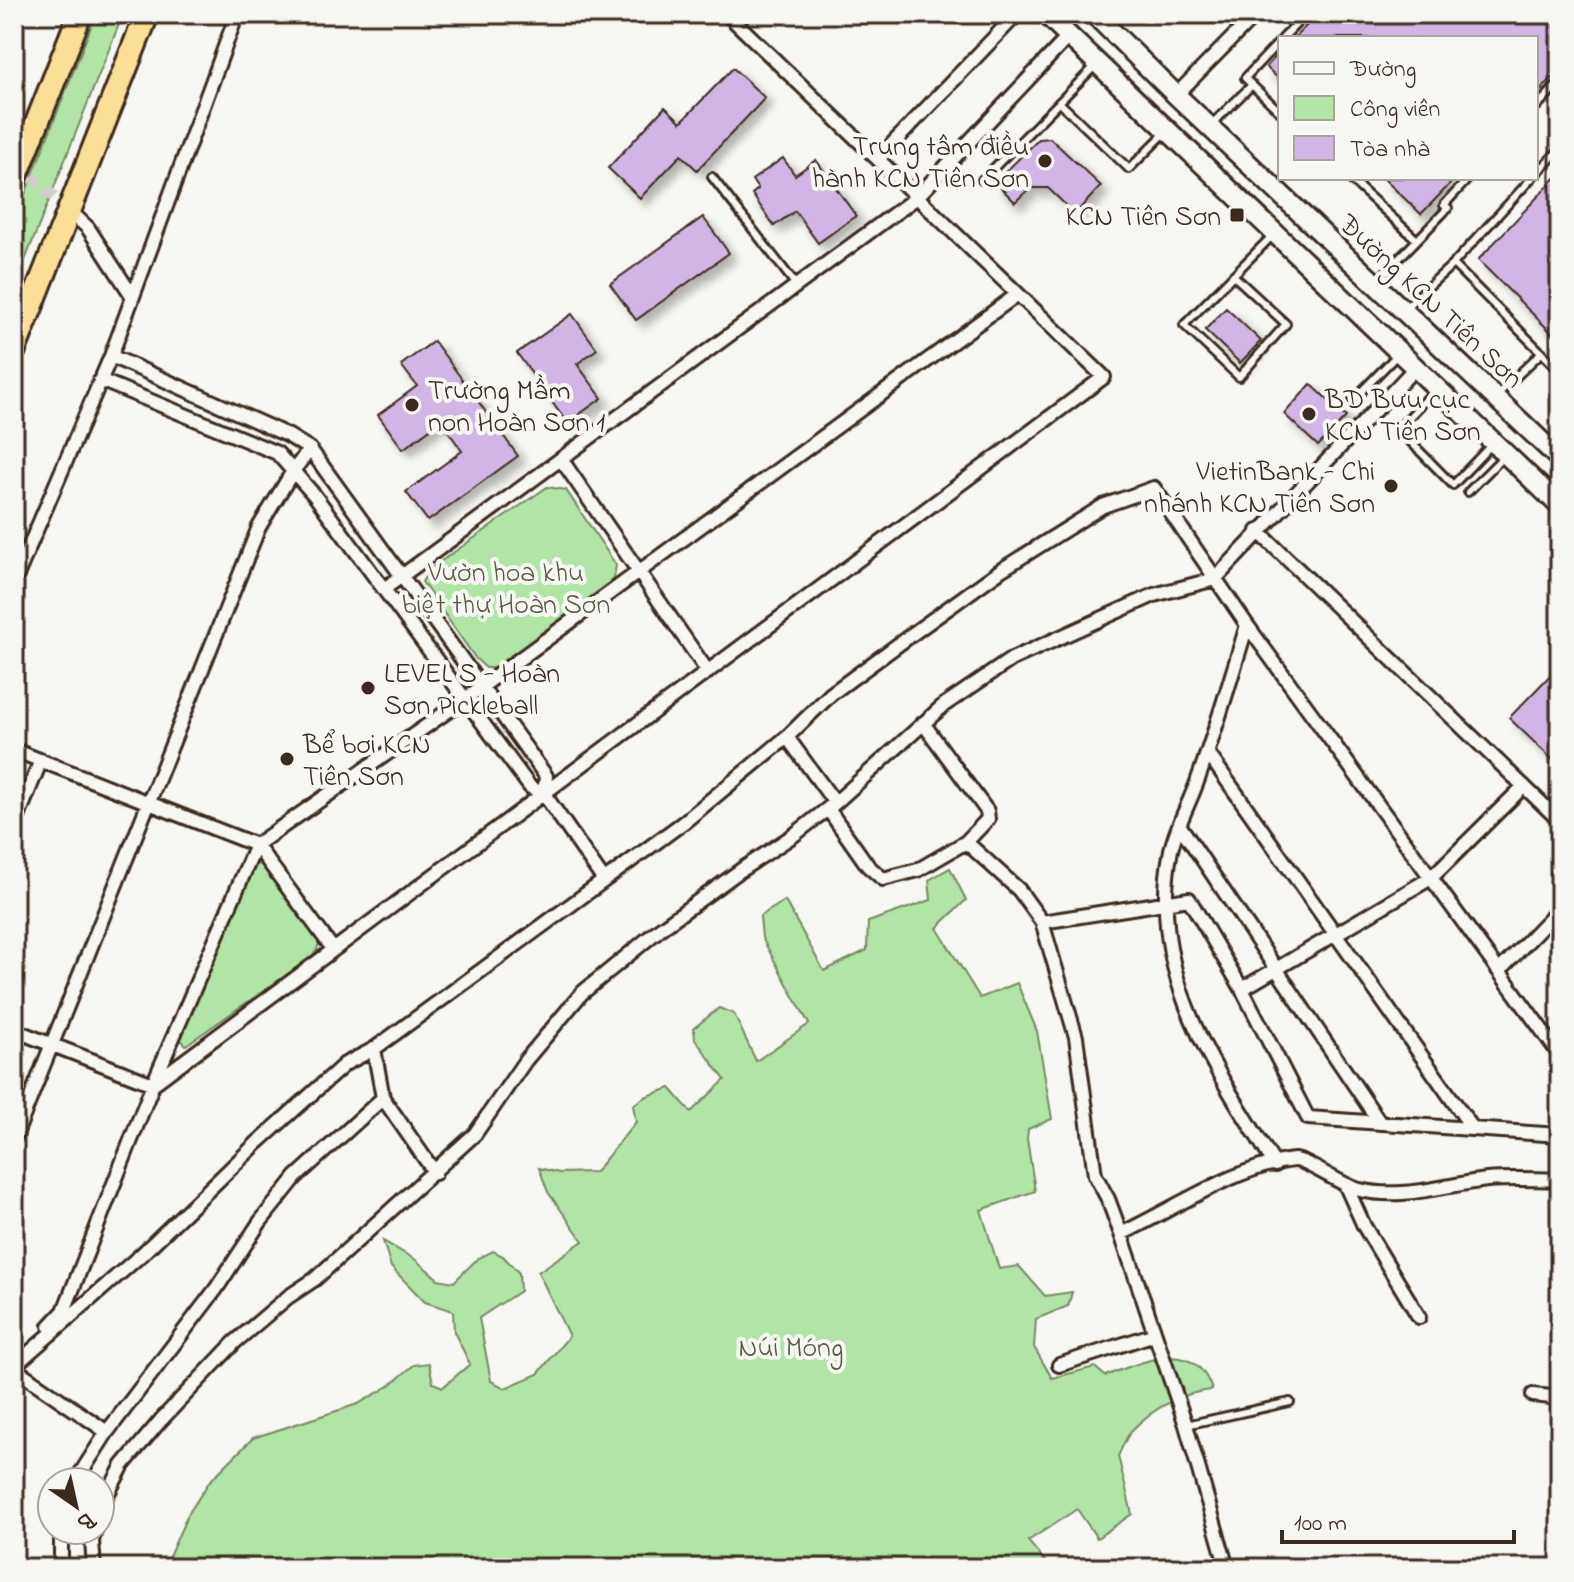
<svg xmlns="http://www.w3.org/2000/svg" width="1574" height="1582" viewBox="0 0 1574 1582" font-family="'Indie Flower',sans-serif">
<defs>
<filter id="shadow"><feDropShadow dx="7" dy="7" stdDeviation="4" flood-color="#0004"/></filter>
</defs>
<rect width="100%" height="100%" fill="#f6f6f2"/>
<filter id="ink" filterUnits="userSpaceOnUse"><feTurbulence type="fractalNoise" baseFrequency=".0125" numOctaves="2"/><feDisplacementMap in="SourceGraphic" scale="16" xChannelSelector="R" yChannelSelector="G"/><feConvolveMatrix kernelMatrix="1 2 1 2 8 2 1 2 1" color-interpolation-filters="sRGB"/></filter>
<g filter="url(#ink)">
<path fill="#b1e5a6" stroke="#768862" stroke-width="2" d="M96,14h27l-109,274v-66z
M547,487l19,3 50,75 -2,13 -5,7 -112,83h-11l-10,-9 -54,-77 8,-13z
M259,864l5,1 55,77 -2,8 -8,9 -123,86 -5,-5 1,-10 69,-164z
M950,868l16,32 -29,28 43,70 37,-15 20,48 15,88 -24,10 -1,10 8,52 -54,19 18,59 20,-3 26,30 27,-4 -4,14 -32,13 -2,28 18,31 43,-11 10,9c37,-14 90,-40 107,14 -28,2 -59,18 -79,39 -7,7 -11,19 -15,27l14,58 -35,24 -20,-29 -49,32 21,25 -3,2h-882l23,-52 22,-34 44,-44 105,-34 31,-18 25,-21 15,-2 4,20 10,4 27,-23 -16,-32 -1,-21 -28,-9 -34,-35 -8,-26 33,19 22,19 16,3 23,-23 16,-8 10,5 16,17 1,18 -41,27 12,63 14,7 33,-14 31,-38 -31,-64 45,-31 -35,-49 -9,-24 20,5 36,-1 41,-50 -3,-17 12,-8 25,-9 21,24 34,-32 -30,-41 -1,-11 25,-20 15,6 22,47 53,-37 -47,-86 -2,-22 25,-15 39,70 43,-21 1,-28 63,-22 -2,-20z"/>
<path fill="#d1b6e5" stroke="#3b2a1e" stroke-width="2" filter="url(#shadow)" d="M1318,14h242v56l-24,25v-57h-242z
M1280,52v28l-14,-13z
M733,68l32,30 -68,72 -16,-15 -41,43 -32,-30 57,-61 16,15z
M1050,138l51,48 -26,28 -27,-26h-18l-15,14 -20,-20 44,-43z
M783,158l12,17 21,-15 40,56 -38,27 -23,-32 -21,15 -22,-32 6,-5 -6,-9z
M1560,173v168l-82,-81z
M1383,178h73l-35,36z
M703,217l26,36 -93,67 -26,-36z
M1226,308l35,33 -21,22 -35,-33z
M572,314l25,35 -20,15 25,34 -35,25 -50,-70z
M434,341l84,115 -90,65 -22,-29 56,-41 -21,-30 -38,28 -25,-34 39,-29 -16,-21z
M1311,384l35,33 -28,29 -34,-32z
M1560,665v102l-51,-49z"/>
<g fill="none" stroke-linecap="round" stroke-linejoin="round">
<path stroke="#d1cdc8" stroke-width="12" stroke-dasharray="12 6" stroke-linecap="butt" d="M18,165l54,48"/>
<defs>
<path id="service" d="M1283,38l23,-24
M1252,85l28,27
M1059,102l70,67 36,-36
M1536,107l24,-25
M1212,124l40,-39 -7,-7 35,-37
M1536,174l24,-25
M712,177l84,108
M1349,178l68,62 31,-32 -4,-3 25,-27
M982,180l113,-114
M1453,264l107,107
M1233,275l53,49 -47,53 -55,-52 88,-89
M1378,280l39,-40
M1405,308l48,-44 79,-86
M1436,389l-38,40 55,56 38,-40
M1498,394l44,-42
M1353,400l44,-45
M1468,492l37,-37
M1186,1425l104,-23"/>
<path id="minor" d="M1176,95l80,-81
M878,159l139,-145
M72,213l16,15 43,66
M111,356l176,79 23,14 236,327 -2,18
M100,380l177,73 38,43 215,291 14,7 59,85
M561,459l147,213
M1258,531l302,290
M14,582l97,-226 126,-342
M384,589l533,-392 152,-161
M1247,625c-16,53 -31,105 -50,157 -8,22 -21,45 -26,68 -25,122 43,217 104,315
M923,723l64,88 1,8 -22,23
M787,737l48,66
M14,750l242,95 77,104
M1207,752l266,377
M828,809l40,57 15,13 35,-9 48,-28 53,48 23,32 34,115 19,138 13,24 13,35 65,191 41,143
M1180,826l200,297
M14,827l27,-67
M1042,922l147,-23 53,90 66,129 252,17
M1499,971l61,-63
M1242,989l189,-111 93,-92
M14,1030l139,54 951,-707 -377,-363
M383,1098l52,75
M14,1139l245,-612 34,-56 17,-22
M1346,1186l18,40 55,91
M1121,1234c53,-25 115,-68 173,-74 11,-1 48,26 66,30 43,10 84,-5 127,-10 24,-2 49,-1 73,0
M50,1326l14,-15 89,-227 103,-239 209,-146 553,-405
M1059,1365l96,-31
M14,1366l128,-112 114,-110 89,-80 29,-15 310,-227 103,-85 44,-43 87,-64 83,-60 102,-64 51,-18 93,137 313,430
M14,1368l93,64 -32,50
M1533,1395l27,3
M107,1432l109,-143 44,-67 36,-45 87,-79 -9,-49
M100,1508l23,-43 38,-45 74,-78 53,-45 27,-18 160,-145 50,-73 57,-68 79,-65 80,-58 53,-35 41,-32 109,-98 68,-46 142,-64 61,-16 200,-211
M61,1530v38
M94,1568l-2,-27 3,-11"/>
<path id="secondary" d="M1046,14l514,492
M1094,14l82,81 384,364"/>
<path id="motorway" d="M14,181l66,-167
M14,350l133,-336"/>
</defs>
<use href="#service" stroke="#3b2a1e" stroke-width="12"/>
<use href="#minor" stroke="#3b2a1e" stroke-width="18"/>
<use href="#secondary" stroke="#3b2a1e" stroke-width="24"/>
<use href="#motorway" stroke="#3b2a1e" stroke-width="28"/>
<use href="#service" stroke="#f6f6f2" stroke-width="6"/>
<use href="#minor" stroke="#f6f6f2" stroke-width="12"/>
<use href="#secondary" stroke="#f6f6f2" stroke-width="18"/>
<use href="#motorway" stroke="#fbdf96" stroke-width="22"/>
</g>
</g>
<g fill="#3b2a1e" stroke="#f6f6f2" stroke-width="3">
<circle cx="1045" cy="161" r="8"/>
<rect x="1229" y="207" width="16" height="16" rx="4"/>
<circle cx="412" cy="405" r="8"/>
<circle cx="1309" cy="414" r="8"/>
<circle cx="1391" cy="486" r="8"/>
<circle cx="368" cy="688" r="8"/>
<circle cx="287" cy="759" r="8"/>
</g>
<g text-anchor="middle" stroke-width="8" stroke-linejoin="round" paint-order="stroke">
<g font-size="28" fill="#3b2a1e" stroke="#f6f6f2" text-anchor="start">
<text x="1029" y="155" text-anchor="end">Trung tâm điều<tspan x="1029" dy="32">hành KCN Tiên Sơn</tspan></text>
<text x="1221" y="225" text-anchor="end">KCN Tiên Sơn</text>
<text x="428" y="399">Trường Mầm<tspan x="428" dy="32">non Hoàn Sơn 1</tspan></text>
<text x="1325" y="408">BD Bưu cục<tspan x="1325" dy="32">KCN Tiên Sơn</tspan></text>
<text x="1375" y="480" text-anchor="end">VietinBank - Chi<tspan x="1375" dy="32">nhánh KCN Tiên Sơn</tspan></text>
<text x="384" y="682">LEVEL S - Hoàn<tspan x="384" dy="32">Sơn Pickleball</tspan></text>
<text x="303" y="753">Bể bơi KCN<tspan x="303" dy="32">Tiên Sơn</tspan></text>
</g>
<g font-size="28" fill="#3b2a1e" stroke="#f6f6f2">
<text transform="translate(1432 300) rotate(43)" y="10">Đường KCN Tiên Sơn</text>
</g>
<g font-size="28" fill="#585940" stroke="#f6f6f2">
<text x="506" y="581">Vườn hoa khu<tspan x="506" dy="32">biệt thự Hoàn Sơn</tspan></text>
<text x="791" y="1356">Núi Móng</text>
</g>
</g>
<rect width="1574" height="1582" fill="none" stroke="#f6f6f2" stroke-width="48"/>
<rect x="24" y="24" width="1526" height="1534" fill="none" stroke="#3b2a1e" stroke-width="3" filter="url(#ink)"/>
<rect x="1278" y="36" width="260" height="144" fill="#f6f6f2" stroke="#aba49d" stroke-width="2"/>
<rect x="1294" y="62" width="40" height="12" fill="#f6f6f2" stroke="#aba49d" stroke-width="2"/>
<text x="1350" y="76" font-size="24" fill="#3b2a1e">Đường</text>
<rect x="1294" y="96" width="40" height="24" fill="#b1e5a6" stroke="#aba49d" stroke-width="2"/>
<text x="1350" y="116" font-size="24" fill="#3b2a1e">Công viên</text>
<rect x="1294" y="136" width="40" height="24" fill="#d1b6e5" stroke="#aba49d" stroke-width="2"/>
<text x="1350" y="156" font-size="24" fill="#3b2a1e">Tòa nhà</text>
<g transform="translate(76 1506) rotate(146)"><circle r="38" fill="#f6f6f2" stroke="#aba49d" stroke-width="2"/>
<path d="M0-6L14 30L0 20L-14 30Z" fill="#3b2a1e"/>
<text y="-12" font-size="22" font-weight="bold" text-anchor="middle" fill="#3b2a1e">B</text>
</g>
<path d="M1282 1530v12h232v-12" fill="none" stroke="#3b2a1e" stroke-width="4"/>
<text x="1294" y="1530" font-size="24" fill="#3b2a1e" stroke="#f6f6f2" stroke-width="6" paint-order="stroke">100 m</text>
</svg>
